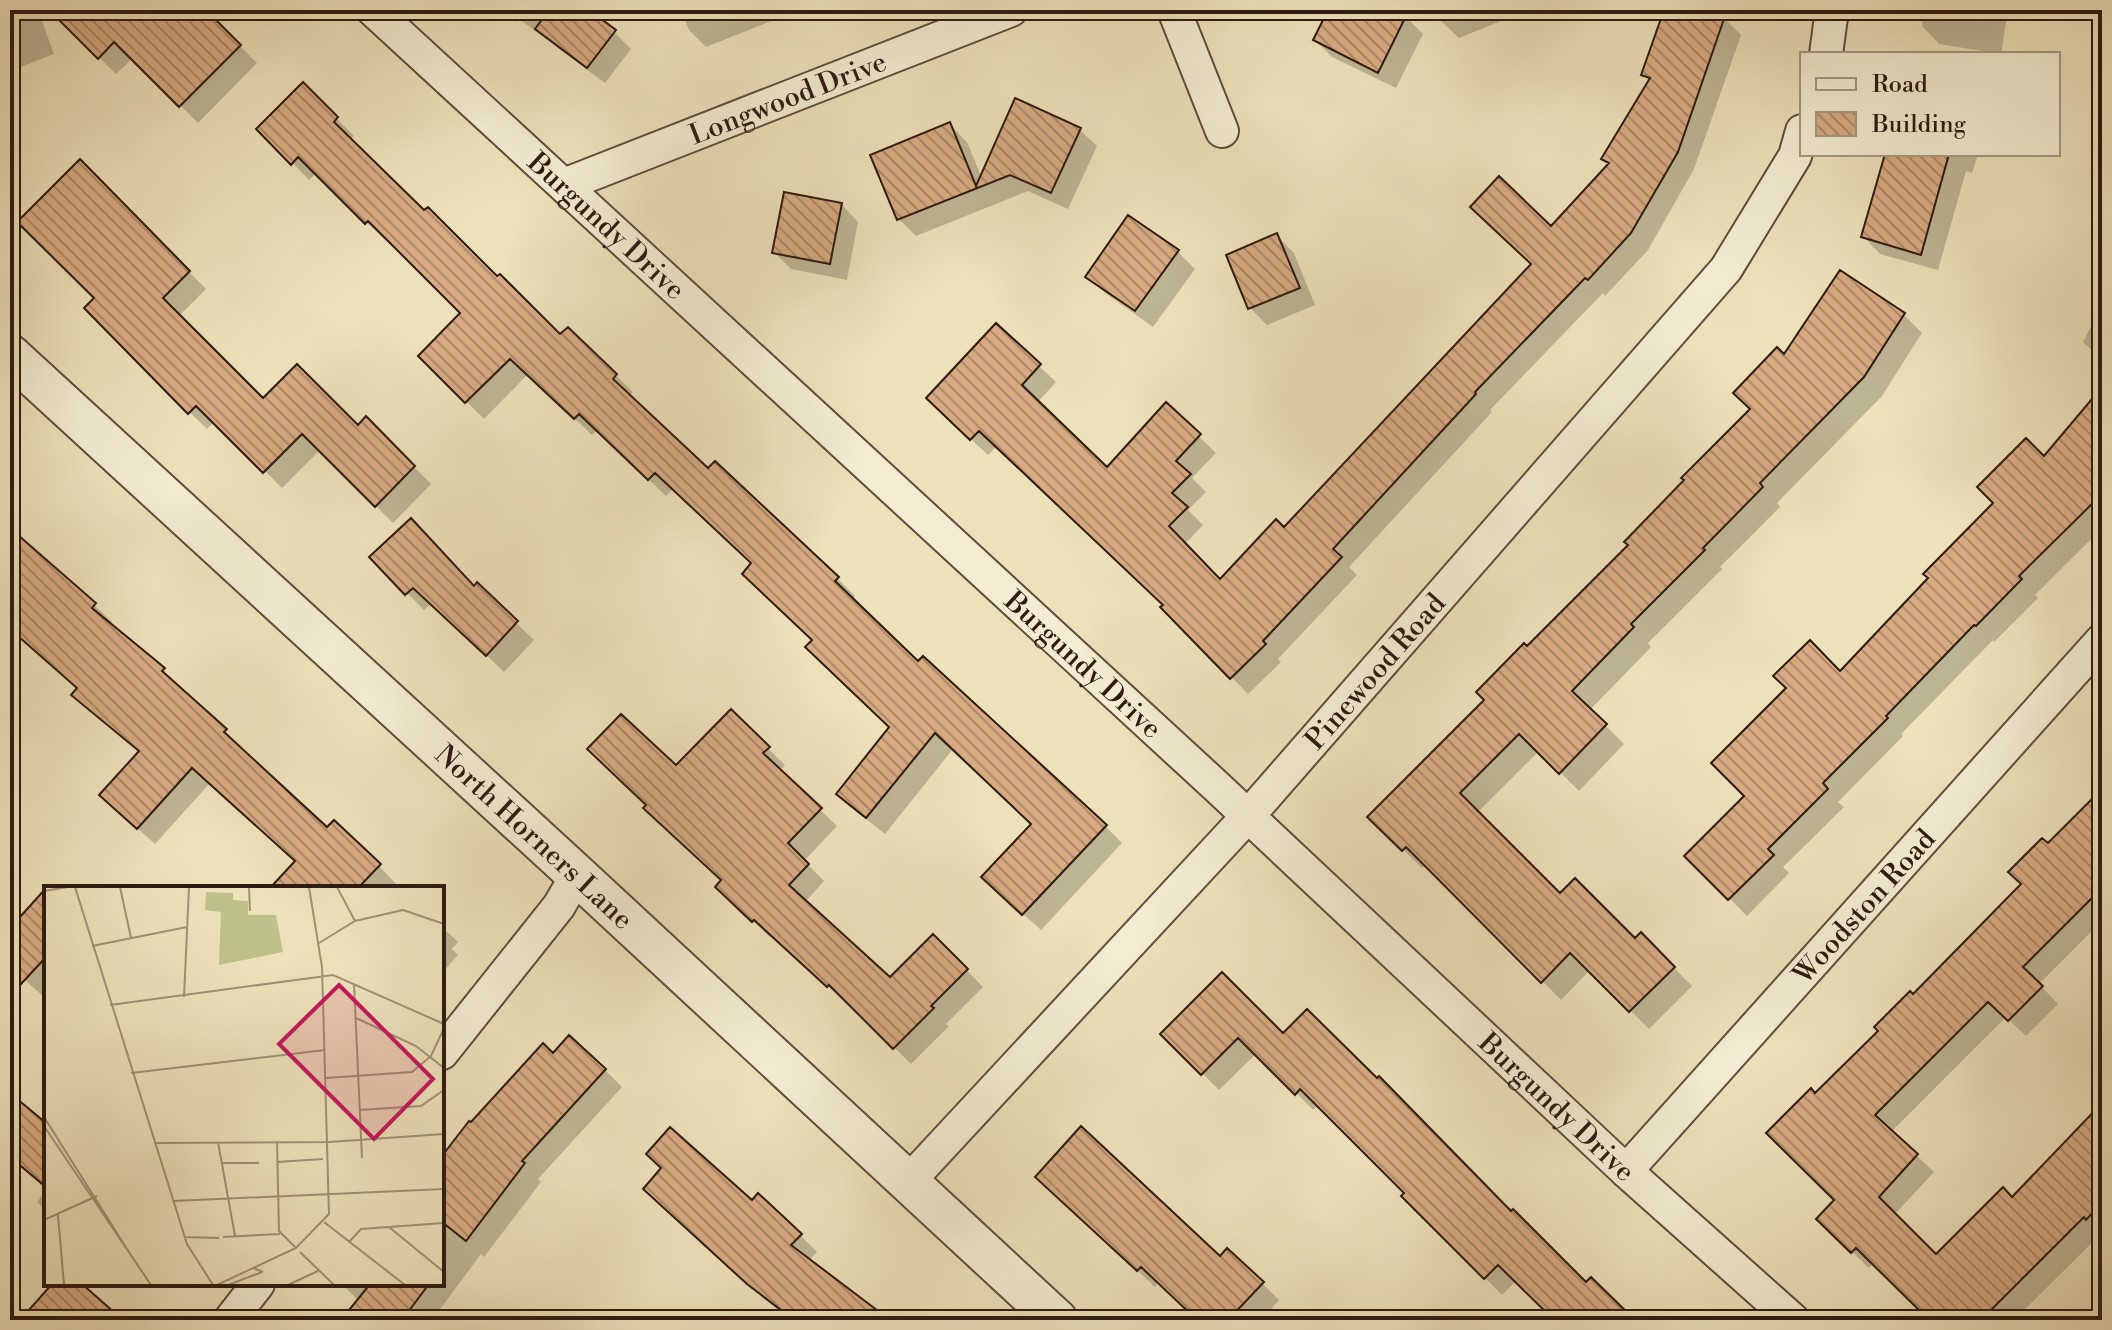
<svg xmlns="http://www.w3.org/2000/svg" width="2112" height="1330" viewBox="0 0 2112 1330" font-family="'Libre Bodoni',serif">
<defs>
<pattern id="building-back-hatch" width="6" height="6" patternUnits="userSpaceOnUse" patternTransform="scale(2)"><rect width="6" height="6" fill="#d7aa82"/><path d="M-1 5l2 2M0 0l6 6M5-1l2 2" fill="none" stroke="#af8a69"/></pattern>
</defs>
<rect width="100%" height="100%" fill="#ede1ba"/>
<filter id="stains"><feTurbulence type="fractalNoise" baseFrequency=".0025" numOctaves="4"/><feColorMatrix values="0 0 0 0 .2 0 0 0 0 .09 0 0 0 0 .02 0 0 0 .5 -.17"/></filter>
<radialGradient id="worn" r=".72"><stop offset=".6" stop-color="#630" stop-opacity="0"/><stop offset="1" stop-color="#630" stop-opacity=".3"/></radialGradient>
<path fill="#0003" d="M10,10h28l16,44 -44,17z
M71,10h133l53,53 -59,60 -65,-65 -17,16 -55,-54z
M503,10h82l29,22 17,17 -26,34 -86,-64 -3,3z
M681,10h118l-93,37 -17,-17z
M1330,10h61l15,7 17,17 -27,54 -64,-31 -17,-17z
M1437,10h91l-69,28 -18,-17z
M1666,10h34l24,8 17,17 -47,134 -46,81 -43,46 -2,-3 -113,117 2,2 -143,155 8,8 -79,84 3,3 -33,32 -85,-87 2,-1 -168,-160 -9,9 -43,-40 51,-89 60,56 -19,21 70,67 59,-65 50,48 -24,25 14,14 -18,18 15,15 -19,20 36,36 64,-52 249,-264 18,-37 59,-63 -6,-6 46,-78 -7,-6z
M1925,10h83l-7,44 -62,-10 -17,-18z
M303,85l51,51 -4,4 74,73 136,124 8,-8 65,63 -4,5 79,73 7,-6 123,115 17,17 -4,4 67,64 187,162 17,17 -81,87 -40,-36 32,-70 -80,-75 -68,85 -29,-23 -17,-17 52,-67 -77,-87 -61,-76 -80,-75 -7,7 -69,-66 -5,5 -64,-61 -44,45 -63,-63 42,-43 -76,-76 -3,2 -68,-66 -7,7 -50,-51z
M950,125l17,17 15,36 97,-49 18,17 -29,63 -40,-18 -112,45 -17,-17z
M1892,154h86l-6,19 -6,-2 -28,99 -58,-16 -17,-18z
M80,162l126,127 -27,27 84,85 95,26 8,-8 65,65 -38,39 -73,-73 -38,38 -67,-67 -8,8 -52,-51 -59,-80z
M841,204l17,18 -11,58 -56,-11 -17,-17z
M1277,236l17,17 21,52 -48,20 -17,-17 -21,-52z
M1178,252l17,17 -42,58 -48,-34 -17,-17z
M1840,273l64,42 18,18 -40,63 -105,107 3,4 -60,60 2,2 -74,74 3,4 -61,63 34,34 -45,47 -40,-40 -62,62 83,83 75,45 6,-6 51,51 -43,43 -59,-59 -29,30 -135,-136 -4,4 -52,-51 116,-117 41,-51 104,-104 122,-136z
M2102,305v55l-19,-18z
M2102,391v137l-67,67 3,3 -44,44 -1,-2 -92,94 2,2 -65,66 6,5 -61,60 6,6 -42,43 -60,-60 60,-60 93,-123 204,-214z
M10,531l84,74 18,17 -3,3 54,45 17,17 -1,1 63,59 -2,3 87,80 52,36 21,22h-128l25,-26 -87,-79 -55,61 -36,-32 21,-60 -50,-40 -17,-17 5,-6 -68,-60z
M372,557l103,31 2,-3 57,55 -30,32 -72,-69 -8,7z
M731,712l54,53 -6,6 58,55 -33,35 20,20 -19,21 85,78 43,-44 50,51 -37,37 3,2 -38,38 -64,-64 -2,2 -73,-67 -2,2 -36,-34 -58,-135z
M2102,792v129l-63,63 19,20 -32,32 -20,-19 -115,115 43,40 -40,43 42,42 76,-57 90,-94v127l-88,87h-82l-58,-57 -5,5 -50,-49 18,-19 -22,-104 208,-211 25,-39z
M46,893v100l-3,3 -33,-29v-36z
M442,927l16,15 -6,7 6,6 -16,18z
M1163,1034l120,1 228,179 75,71 46,35h-81l3,-3 -37,-37 -15,15 -98,-99 3,-3 -88,-88 -6,5 -56,-57 -38,37z
M553,1056l52,14 17,17 -84,92 3,3 -57,75 -3,-3 -49,66h-83l10,-19 -14,-14 3,-3h94v-124z
M10,1124l36,2v63l-36,-31z
M46,1190v21l-9,-9z
M1055,1194l165,65 42,24 17,17 -12,14 7,6h-75l-40,-38 -4,5z
M752,1203l48,32 17,17 -8,9 78,59h-96l-26,-20 -103,-94z"/>
<path fill="url(#building-back-hatch)" stroke="#2e1a12" stroke-width="2" d="M49,10h157l35,35 -62,62 -65,-65 -16,17z
M549,10h40l27,20 -29,38 -52,-39z
M1328,10h81l-31,63 -65,-33z
M1664,10h42l19,6 -47,136 -47,81 -43,47 -3,-2 -110,114 1,2 -143,155 9,8 -79,84 3,3 -36,35 -70,-72 3,-2 -184,-174 -9,9 -44,-42 70,-75 45,41 -19,21 85,82 59,-65 35,32 -25,27 15,13 -19,19 16,14 -19,19 51,53 56,-60 8,8 247,-263 -61,-57 29,-31 52,50 58,-63 -8,-4 49,-81 -9,-3z
M303,82l35,35 -4,5 90,88 4,-3 69,69 3,-2 60,60 8,-7 49,47 -4,5 95,89 7,-7 124,116 -4,4 83,80 5,-5 184,169 -85,90 -41,-38 50,-53 -96,-91 -69,85 -30,-24 53,-67 -84,-80 7,-7 -70,-66 9,-11 -96,-90 -7,7 -69,-66 -5,5 -64,-60 -45,44 -47,-47 42,-43 -92,-92 -3,3 -67,-67 -7,8 -35,-36z
M1015,98l66,30 -30,65 -41,-18 -113,45 -27,-65 80,-33 26,64z
M1885,154h64l-28,101 -60,-18z
M80,159l110,112 -27,27 100,100 34,-34 61,61 8,-9 49,50 -40,41 -73,-73 -39,39 -67,-67 -8,8 -104,-106 10,-10 -77,-76z
M784,192l58,11 -12,61 -58,-11z
M1128,215l51,35 -44,61 -50,-34z
M1277,233l23,55 -52,21 -22,-54z
M1840,270l65,43 -41,64 -104,106 3,4 -60,61 2,2 -74,74 3,3 -62,64 35,33 -48,50 -40,-40 -59,59 100,100 15,-15 60,60 6,-6 34,35 -46,45 -59,-59 -29,30 -135,-136 -4,4 -35,-34 117,-117 -8,-8 48,-49 3,3 101,-101 -4,-3 60,-62 -3,-2 69,-69 -17,-16 44,-46 7,7z
M2102,387v107l-83,82 3,3 -46,47 -2,-1 -88,91 2,2 -65,65 5,6 -60,60 6,6 -46,45 -44,-44 60,-60 -33,-33 75,-75 -13,-12 37,-36 30,31 88,-93 -5,-4 70,-71 -16,-16 49,-49 18,18z
M411,518l63,68 3,-4 41,39 -32,35 -73,-68 -8,7 -36,-38z
M10,528l86,75 -4,5 73,60 -3,3 65,58 -3,3 103,95 7,-7 47,44 -23,24h-88l25,-27 -103,-93 -55,61 -38,-34 40,-44 -68,-56 6,-7 -67,-59z
M731,709l39,38 -7,6 59,55 -34,35 21,21 -20,21 101,92 43,-43 35,35 -37,37 3,2 -41,41 -64,-64 -2,2 -73,-67 -2,2 -37,-35 6,-7 -78,-72 3,-3 -59,-56 34,-35 55,51z
M2102,789v99l-79,79 20,19 -35,35 -20,-19 -113,113 43,39 -39,43 57,57 67,-67 9,10 90,-94v100l-16,17 -2,-3 -103,103h-52l-73,-72 -5,5 -35,-34 18,-19 -68,-67 45,-45 4,5 63,-62 -4,-4 36,-36 3,3 108,-110 -13,-12 34,-34 6,5z
M46,888v69l-36,39v-68z
M1222,972l61,61 24,-24 70,69 2,-2 132,135 2,-2 73,73 5,-5 44,43h-81l-56,-55 -14,14 -83,-83 3,-3 -104,-104 -5,6 -57,-57 -37,37 -41,-41z
M569,1035l37,34 -84,92 3,2 -59,78 -24,-19v-66l27,-35 2,1 72,-79 10,10z
M10,1093l36,30v64l-36,-30z
M1081,1126l139,130 7,-8 37,34 -36,38h-31l-56,-53 -4,4 -102,-94z
M670,1127l82,73 6,-7 44,41 -11,11 99,75h-96l-47,-36 -104,-95 18,-21 -15,-14z
M52,1284h30l41,36h-103z
M370,1284h59l-27,36h-61z"/>
<g fill="none" stroke-linecap="round" stroke-linejoin="round">
<defs>
<g id="minor">
<path id="s1" d="M373,10l843,776 410,385 167,149"/>
<path d="M1174,10l48,121"/>
<path d="M1826,54l6,-44"/>
<path id="s2" d="M564,185l447,-175"/>
<path d="M442,1053l117,-147 18,-31"/>
<path id="s3" d="M1626,1171l476,-531"/>
<path id="s4" d="M908,1182l340,-366 478,-547 69,-113 7,-25"/>
<path d="M230,1320l28,-36"/>
</g>
<g id="tertiary">
<path id="s5" d="M10,355l567,520 480,445"/>
</g>
</defs>
<use href="#minor" stroke="#5e4c3c" stroke-width="36"/>
<use href="#tertiary" stroke="#5e4c3c" stroke-width="44"/>
<use href="#minor" stroke="#f3ecd2" stroke-width="32"/>
<use href="#tertiary" stroke="#f3ecd2" stroke-width="40"/>
</g>
<g text-anchor="middle" stroke-width="6" stroke-linejoin="round" paint-order="stroke">
<g font-size="28" fill="#2e1a12" stroke="#f3ecd2">
<text dy="10" stroke="none"><textPath href="#s2" startOffset="240">Longwood Drive</textPath></text>
<text dy="10" stroke="none"><textPath href="#s1" startOffset="318">Burgundy Drive</textPath></text>
<text dy="10" stroke="none"><textPath href="#s1" startOffset="966">Burgundy Drive</textPath></text>
<text dy="10" stroke="none"><textPath href="#s4" startOffset="692">Pinewood Road</textPath></text>
<text dy="10" stroke="none"><textPath href="#s5" startOffset="712">North Horners Lane</textPath></text>
<text dy="10" stroke="none"><textPath href="#s3" startOffset="356">Woodston Road</textPath></text>
<text dy="10" stroke="none"><textPath href="#s1" startOffset="1614">Burgundy Drive</textPath></text>
</g>
</g>
<g transform="translate(44 886)">
<rect width="400" height="400" fill="#ede1ba"/>
<path d="M162,6l27,1v7l15,1v14h28l7,37 -64,13 2,-53 -16,-2z" fill="#bfc18b"/>
<path fill="none" stroke="#a19177" stroke-width="2" d="M31,1l112,357 26,41M76,1l11,51M205,1l1,24M293,1l18,34M0,5l24,-4M359,24l41,14M275,57l36,-22 48,-11M48,60l95,-19M310,98l8,174M140,111l5,-110M66,119l223,-30 111,49M312,132l60,28 28,22M87,187l194,-23M282,192l86,-6 19,-16 13,-28M315,224l62,-4 23,-16M0,231l88,140M0,240l107,159M174,256l17,94M233,256l2,89 17,17M110,257l175,-1 115,-8M233,276l46,-3M178,277h37M129,315l271,-12M14,329l6,70M0,334l53,-24M280,336l81,63M345,341l55,45M140,351l35,1M179,351l57,-3M305,356l12,-13 83,-6M256,366l34,33M209,382l43,-20 33,-34 -7,-247 -13,-80M173,399l36,-17 10,4M184,399l34,-13M244,399l30,-14"/>
<path fill="#c2185b" fill-opacity="0.15" stroke="#c2185b" stroke-width="4" d="M295,99l94,94 -59,60 -95,-95z"/>
<rect width="400" height="400" fill="none" stroke="#2e1a12" stroke-width="4"/>
</g>
<rect width="2112" height="1330" fill="none" stroke="#ede1ba" stroke-width="40"/>
<rect x="12" y="12" width="2088" height="1306" fill="none" stroke="#2e1a12" stroke-width="4"/>
<rect x="20" y="20" width="2072" height="1290" fill="none" stroke="#2e1a12" stroke-width="2"/>
<rect x="1800" y="52" width="260" height="104" fill="#f3ecd2" stroke="#a49885" stroke-width="2"/>
<rect x="1816" y="78" width="40" height="12" fill="#f3ecd2" stroke="#a49885" stroke-width="2"/>
<text x="1872" y="92" font-size="24" fill="#2e1a12">Road</text>
<rect x="1816" y="112" width="40" height="24" fill="url(#building-back-hatch)" stroke="#a49885" stroke-width="2"/>
<text x="1872" y="132" font-size="24" fill="#2e1a12">Building</text>
<rect width="100%" height="100%" filter="url(#stains)"/>
<rect width="100%" height="100%" fill="url(#worn)"/>
</svg>
